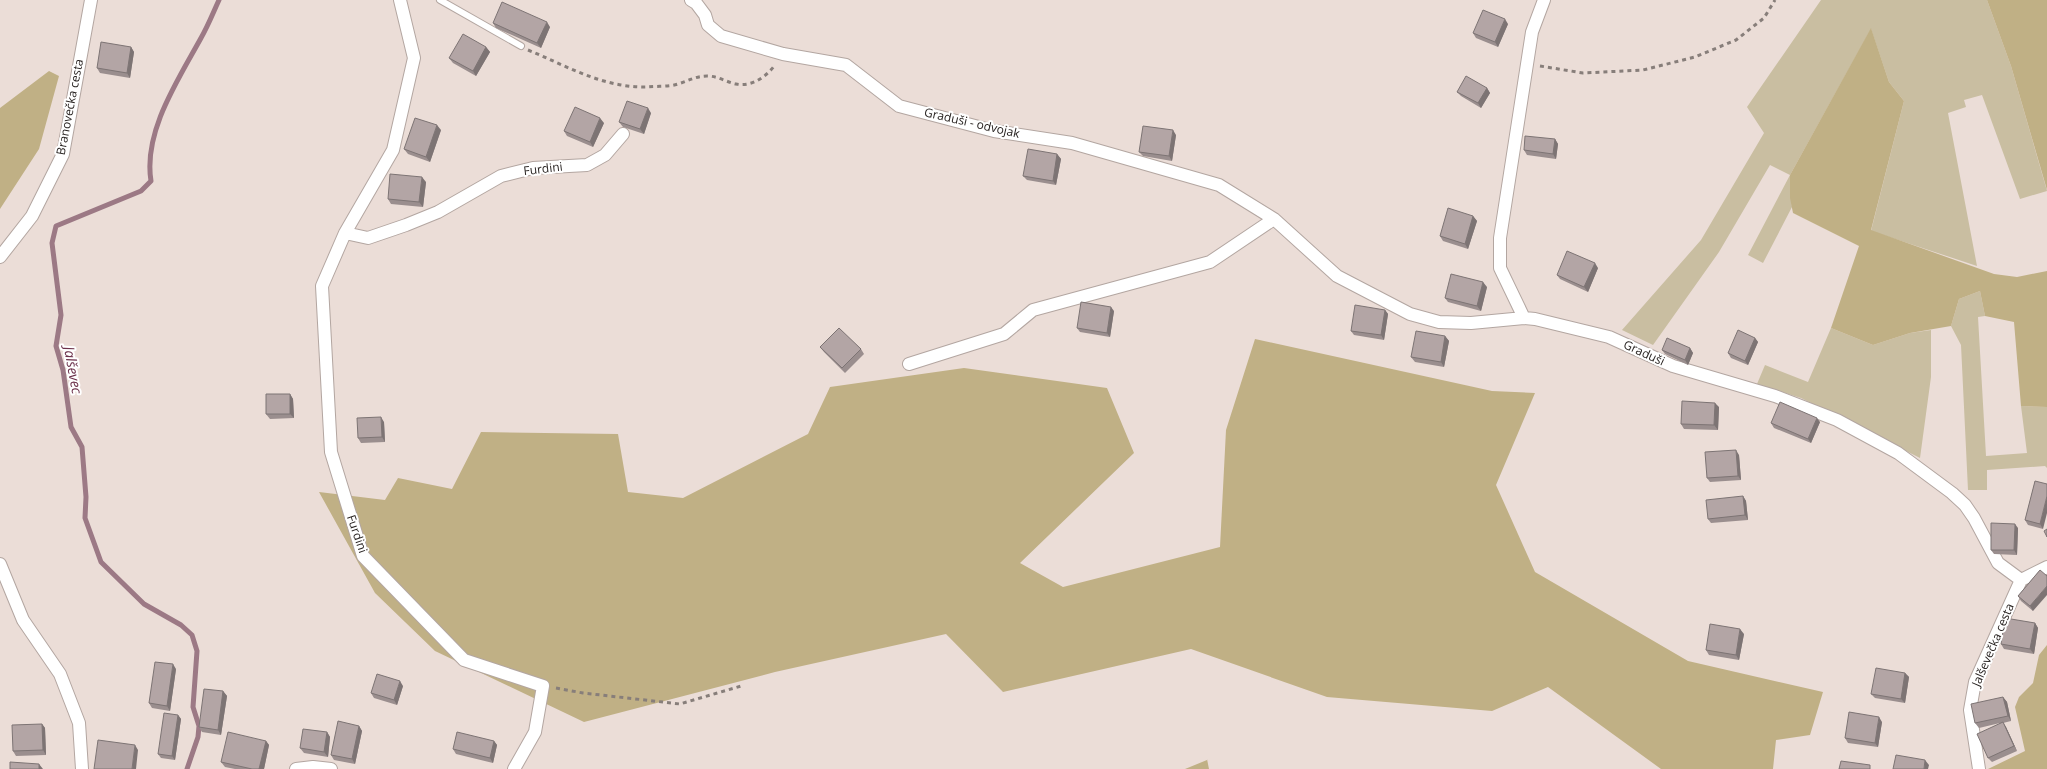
<svg xmlns="http://www.w3.org/2000/svg" width="2047" height="769" viewBox="0 0 2047 769" font-family="'Open Sans',sans-serif">
<rect width="100%" height="100%" fill="#ebddd7"/>
<path fill="#c9bea1" d="M1821,0h166l24,66 36,125 -27,8 -38,-104 -18,5 2,7 -18,6 29,153 -106,-35 33,-130 -15,-19 -18,-53 -81,146 2,32 -29,56 -15,-8 42,-80 -20,-10 -51,87 -66,93 -31,-15 79,-90 63,-107 -17,-26z
M1980,291l5,25 -7,1 8,139 41,-3 -6,-47 26,1v61l-2,-2 -58,4v20h-19l-7,-145 -10,-19 8,-27z
M1831,328l42,17 37,-12 21,-3v47l-11,81 -119,-60 -44,-14 8,-19 43,17z"/>
<path fill="#c0b085" d="M1987,0h60v190l-36,-124z
M1871,28l18,54 15,19 -33,129 123,44 23,3 30,-6v136l-26,-1 -7,-84 -29,-6 -5,-25 -21,8 -8,27 -41,7 -37,12 -42,-17 28,-82 -66,-33 -3,-15v-23z
M49,71l10,5 -20,73 -39,60v-101z
M1255,339l237,52 43,2 -39,92 39,87 153,89 135,31 -13,43 -34,5 -3,29h-112l-113,-82 -56,24 -165,-14 -136,-48 -188,43 -57,-58 -171,38 -191,50 -149,-71 -60,-58 -56,-101 66,8 13,-22 54,11 29,-57 137,2 10,58 55,6 125,-64 22,-47 134,-19 143,20 27,65 -114,110 43,24 157,-40 6,-117z
M2047,645v124h-59l37,-18 -10,-44 4,-10 14,-14 6,-28z
M1207,759l2,10h-24l22,-9z"/>
<g fill="none" stroke-linecap="round" stroke-linejoin="round">
<path stroke="#9c7985" stroke-width="5" d="M187,769l11,-32 1,-11 -6,-19 4,-56 -5,-16 -11,-10 -37,-21 -43,-42 -16,-44 1,-21 -4,-50 -11,-20 -8,-57 -7,-24 5,-31 -9,-72 4,-17 85,-35 10,-10c-8,-49 27,-101 50,-143 7,-12 12,-25 18,-38"/>
<defs>
<path id="service" d="M440,0l81,46"/>
<path id="minor" d="M400,0l14,58 -21,92 -48,83 -23,53 9,166 32,104 101,104 79,26 -8,46 -21,37
M691,0l5,3 9,12 3,10 13,11 62,18 63,11 53,41 95,25 78,12 147,42 55,34 63,57 73,38 29,8 32,1 53,-5
M1544,0l-12,32 -32,206v30l24,50 11,1 74,18 64,29 102,30 62,24 61,33 54,40 13,12 9,13 24,45 23,17
M345,233l23,5 38,-13 32,-13 63,-36 32,-8 54,-3 18,-10 18,-21
M0,257l32,-41 31,-62 28,-154
M909,364l95,-30 29,-24 177,-48 64,-43
M0,564l23,56 37,54 19,49 3,46
M296,769l17,-2 18,2
M1979,769l-9,-59 5,-28 46,-102 26,-13"/>
</defs>
<use href="#service" stroke="#b3a6a1" stroke-width="8"/>
<use href="#minor" stroke="#b3a6a1" stroke-width="14"/>
<path stroke="#877e7a" stroke-width="3" stroke-dasharray="4 4" stroke-linecap="butt" d="M528,50c39,16 75,38 119,37 10,-1 22,0 31,-3 10,-3 18,-8 29,-8 11,0 19,6 29,8 16,3 30,-7 39,-19
M1540,66l43,7 60,-3 52,-13 41,-17 28,-22 11,-18
M556,688l27,5 97,11 61,-18"/>
<use href="#service" stroke="#fff" stroke-width="6"/>
<use href="#minor" stroke="#fff" stroke-width="12"/>
</g>
<path fill="#9a8e8e" d="M493,23l57,4 -9,21 -45,-20z
M1508,24l-10,23 -22,-9 -3,-5z
M131,47l3,5 -4,26 -30,-5 -3,-5z
M486,47l4,5 -14,24 -23,-13 -4,-5z
M1487,88l3,5 -9,15 -20,-12 -4,-4z
M651,113l-7,21 -21,-7 -4,-5z
M604,123l-11,24 -26,-11 -3,-5z
M441,130l-11,32 -22,-8 -4,-5z
M1176,135l-4,26 -29,-5 -4,-4z
M1555,139l3,5 -2,15 -29,-4 -3,-5z
M1057,154l4,5 -5,26 -29,-5 -4,-4z
M426,182l-3,25 -32,-3 -3,-5z
M1473,216l4,5 -9,28 -25,-8 -3,-5z
M1598,268l-10,24 -28,-13 -3,-4z
M1487,287l-6,24 -33,-9 -3,-4z
M1385,310l3,4 -4,26 -30,-5 -3,-4z
M1114,311l-4,26 -30,-5 -3,-4z
M1445,336l4,5 -5,26 -29,-5 -4,-5z
M1755,338l3,4 -10,23 -17,-7 -3,-5z
M820,347l41,2 3,5 -19,19 -21,-21z
M1690,348l3,5 -5,12 -23,-11 -3,-4z
M290,394l3,5 1,19 -24,1 -4,-5z
M1719,407l-1,23 -34,-1 -3,-5z
M384,422l1,20 -24,1 -3,-5z
M1820,422l-9,21 -37,-15 -3,-5z
M1739,455l2,25 -31,2 -3,-4z
M2035,481l8,48 -15,-4 -3,-5z
M1743,496l3,5 2,19 -37,3 -3,-4z
M2018,528l-1,27 -23,-1 -3,-4z
M2040,570l-7,41 -12,-10 -3,-5z
M2035,623l3,5 -4,26 -30,-5 -3,-5z
M1744,634l-5,26 -30,-5 -3,-5z
M176,669l-6,42 -18,-3 -3,-5z
M1905,673l4,4 -4,26 -30,-5 -4,-4z
M403,686l-6,19 -23,-7 -3,-5z
M223,691l4,5 -6,39 -19,-3 -3,-5z
M2003,697l4,5 4,19 -8,2 3,4 11,24 -25,11 -4,-4 12,-35 -21,5 -4,-5z
M178,715l3,4 -6,41 -14,-2 -3,-4z
M1882,722l-4,25 -30,-4 -3,-5z
M42,724l3,4 1,27 -30,1 -3,-5z
M359,726l3,5 -7,33 -21,-4 -3,-5z
M327,732l3,5 -2,20 -24,-4 -4,-5z
M266,741l3,4 -5,24h-29l-10,-2 -4,-5z
M494,741l3,4 -4,18 -37,-9 -3,-5z"/>
<path fill="#7d7474" d="M1505,19l3,5 -10,23 -3,-5z
M547,22l3,5 -9,21 -4,-5z
M131,47l3,5 -4,26 -3,-5z
M486,47l4,5 -14,24 -3,-5z
M1487,88l3,5 -9,15 -3,-5z
M648,108l3,5 -7,21 -4,-5z
M600,118l4,5 -11,24 -3,-5z
M437,125l4,5 -11,32 -4,-5z
M1173,130l3,5 -4,26 -3,-5z
M1555,139l3,5 -2,15 -3,-5z
M1057,154l4,5 -5,26 -3,-4z
M422,177l4,5 -3,25 -4,-5z
M1473,216l4,5 -9,28 -3,-5z
M1595,263l3,5 -10,24 -4,-5z
M1483,282l4,5 -6,24 -4,-5z
M1111,307l3,4 -4,26 -3,-4z
M1385,310l3,4 -4,26 -3,-5z
M1445,336l4,5 -5,26 -3,-5z
M1755,338l3,4 -10,23 -3,-4z
M1690,348l3,5 -5,12 -3,-5z
M290,394l3,5 1,19 -4,-4z
M1715,403l4,4 -1,23 -4,-5z
M381,417l3,5 1,20 -3,-5z
M1817,418l3,4 -9,21 -3,-4z
M1736,450l3,5 2,25 -3,-4z
M1743,496l3,5 2,19 -3,-5z
M2047,496v17l-4,16 -3,-5z
M2015,524l3,4 -1,27 -3,-5z
M2047,586v9l-14,16 -3,-5z
M2035,623l3,5 -4,26 -4,-5z
M1740,629l4,5 -5,26 -3,-5z
M173,664l3,5 -6,42 -3,-5z
M1905,673l4,4 -4,26 -4,-4z
M400,681l3,5 -6,19 -3,-5z
M223,691l4,5 -6,39 -3,-5z
M2003,697l4,5 4,19 -3,-5z
M178,715l3,4 -6,41 -3,-4z
M1879,717l3,5 -4,25 -3,-4z
M2003,722l3,5 11,24 -3,-5z
M42,724l3,4 1,27 -3,-5z
M359,726l3,5 -7,33 -3,-5z
M327,732l3,5 -2,20 -4,-5z
M266,741l3,4 -5,24h-5z
M494,741l3,4 -4,18 -3,-5z
M135,745l3,5 -2,19h-4z
M1925,760l4,5 -1,4h-4z
M39,764l4,5h-4z"/>
<path fill="#b3a5a5" stroke="#7d7474" d="M502,2l45,20 -10,21 -44,-20z
M1483,10l22,9 -10,23 -22,-9z
M463,34l23,13 -13,24 -24,-13z
M101,42l30,5 -4,26 -30,-5z
M1466,76l21,12 -9,15 -21,-11z
M627,101l21,7 -8,21 -21,-7z
M575,107l25,11 -10,24 -26,-11z
M415,118l22,7 -11,32 -22,-8z
M1143,126l30,4 -4,26 -30,-4z
M1525,136l30,3 -2,15 -29,-4z
M1028,149l29,5 -4,27 -30,-5z
M390,174l32,3 -3,25 -31,-3z
M1448,208l25,8 -8,28 -25,-8z
M1567,251l28,12 -11,24 -27,-12z
M1451,274l32,8 -6,24 -32,-8z
M1081,302l30,5 -4,26 -30,-5z
M1355,305l30,5 -4,25 -30,-4z
M839,328l22,21 -19,19 -22,-21z
M1738,330l17,8 -10,23 -17,-8z
M1416,331l29,5 -4,26 -30,-5z
M1667,338l23,10 -5,12 -23,-10z
M266,394h24v20h-24z
M1682,401l33,2 -1,22 -33,-1z
M1780,402l37,16 -9,21 -37,-16z
M381,417l1,20 -24,1 -1,-20z
M1736,450l2,26 -31,2 -2,-26z
M2035,481l12,3v12l-7,28 -15,-4z
M1743,496l2,19 -37,4 -2,-19z
M1991,523l24,1 -1,26h-23z
M2047,529v8l-3,-6z
M2040,570l7,6v10l-17,20 -12,-10z
M2005,618l30,5 -5,26 -29,-5z
M1710,624l30,5 -4,26 -30,-5z
M155,662l18,2 -6,42 -18,-3z
M1876,668l29,5 -4,26 -30,-5z
M377,674l23,7 -6,19 -23,-7z
M204,689l19,2 -5,39 -19,-3z
M2003,697l5,19 -33,7 -4,-19z
M1849,712l30,5 -4,26 -30,-5z
M164,713l14,2 -6,41 -14,-2z
M338,721l21,5 -7,33 -21,-4z
M2003,722l11,24 -26,12 -11,-24z
M42,724l1,26 -30,1 -1,-26z
M303,729l24,3 -3,20 -24,-4z
M228,732l38,9 -7,28h-7l-31,-7z
M457,732l37,9 -4,17 -37,-9z
M98,740l37,5 -3,24h-38z
M1896,755l29,5 -1,9h-31z
M1841,761l29,4v4h-31z
M10,762l29,2v5h-29z"/>
<g text-anchor="middle" stroke-width="4" stroke-linejoin="round" paint-order="stroke">
<g font-size="12" fill="#282321" stroke="#fff">
<text transform="translate(70 107) rotate(-79)" y="4">Branovečka cesta</text>
<text transform="translate(972 123) rotate(13)" y="4">Graduši - odvojak</text>
<text transform="translate(543 169) rotate(-7)" y="4">Furdini</text>
<text transform="translate(1644 353) rotate(25)" y="4">Graduši</text>
<text transform="translate(357 534) rotate(71)" y="4">Furdini</text>
<text transform="translate(1993 645) rotate(-67)" y="4">Jalševečka cesta</text>
</g>
<g font-size="14" font-style="italic" fill="#6b304a" stroke="#fff">
<text transform="translate(73 370) rotate(80)" y="5">Jalševec</text>
</g>
</g>
</svg>
